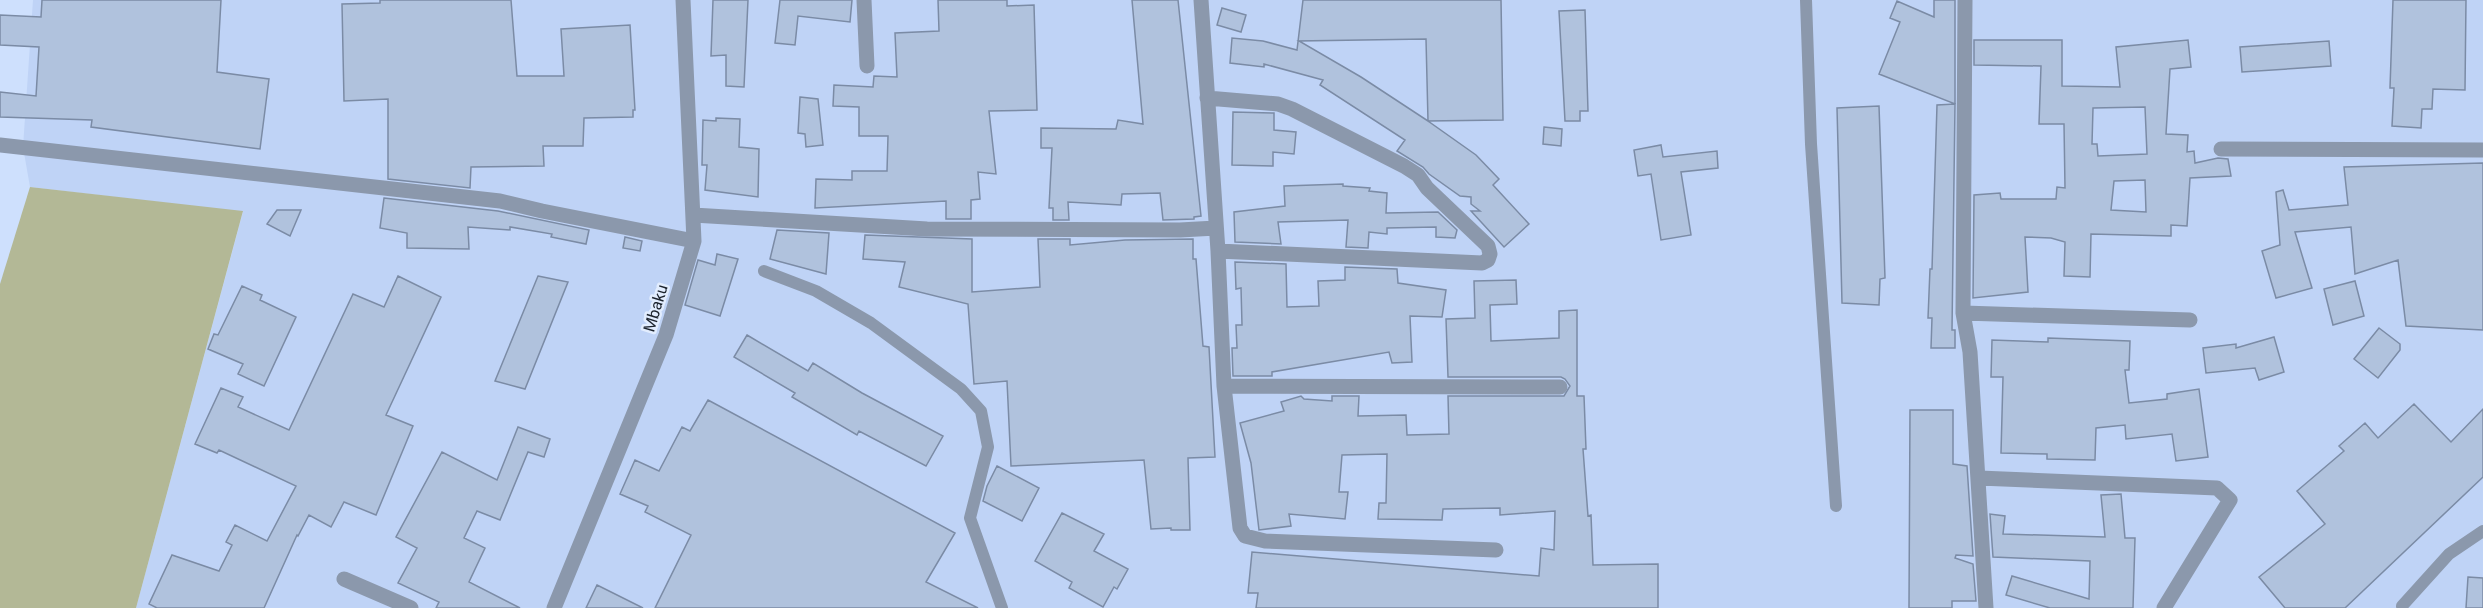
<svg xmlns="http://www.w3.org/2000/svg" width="2483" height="608" viewBox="0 0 2483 608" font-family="Roboto,sans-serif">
<rect width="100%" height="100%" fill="#cee0fd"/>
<path fill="#bfd3f6" d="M33,0h2450v608h-2347l107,-396 -213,-25 -7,-40z"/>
<path fill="#b3b896" d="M30,187l213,24 -107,397h-136v-324z"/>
<path fill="#b0c2dd" stroke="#7b8ba5" stroke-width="1.5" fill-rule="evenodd" d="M42,0h179l-4,72 52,7 -9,70 -169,-22 1,-7 -92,-3v-25l36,4 3,-49 -39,-2v-30l41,2z
M380,0h131l6,76h47l-3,-47 69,-4 5,85h-2v7l-49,1 -1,28h-40l1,20 -73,1 -1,21 -82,-9v-80l-44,2 -2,-97 38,-1z
M713,0h35l-4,87 -18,-1v-31l-15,1z
M780,0h72l-2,22 -52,-6 -3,29 -20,-2z
M938,0h69v6l27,-1 3,105 -48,1 7,63 -18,-2 2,27 -9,1v19h-25v-18l-131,7 1,-29 36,1v-9h35l1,-35h-29v-29l-26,-1 1,-21 39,2 1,-11 23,1 -2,-44 44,-2z
M1132,0h46l23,216 -7,1v2l-31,1 -3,-27 -38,1 -1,11 -53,-3 1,18h-16v-12h-4l3,-60h-11v-20l75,1 2,-9 25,4z
M1303,0h198l2,120 -75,1 48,34 23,24 -6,6 36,39 -25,23 -33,-36h9l-9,-7v-7l-11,-1 -31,-22 -6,-7 -26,-16 8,-11 -85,-55 3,-5 -59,-16v3l-34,-4 2,-25 31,3 34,9zM1426,39l2,82 -67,-44 -62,-36z
M1934,0h21v104l-76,-30 21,-52 -10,-4 7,-17 37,16z
M2393,0h73l-1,90 -32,-1 -1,20h-10l-1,19 -29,-2 2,-38h-4z
M1222,8l24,7 -5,17 -24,-7z
M1585,10l3,101h-8v10h-15l-6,-110z
M1974,40h88v46l58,1 -4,-40 72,-7 3,27 -21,2 -4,65 22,1 -1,17 7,-1 1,12 23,-5 10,1 3,17 -41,2 -3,48 -16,-1v11l-80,-2 -1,43 -26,-1 1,-34 -14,-4 -26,-1 3,55 -55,6 1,-103 26,-2 1,6h55l1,-12 8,1 -1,-64h-25l2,-58 -67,-1zM2145,107l2,47 -49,2 -1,-12h-5l1,-36zM2145,180l1,32 -35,-2 3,-29z
M2329,41l2,25 -89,6 -2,-25z
M800,97l18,2 5,46 -17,2 -1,-13 -7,-1z
M1955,104l-3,226h3v18h-24l1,-30h-4l2,-49h2l5,-164z
M1879,106l6,172 -5,1 -1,26 -37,-2 -5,-195z
M1233,112l41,1v17l22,2 -2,22 -21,-2v14l-41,-1z
M716,118l24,1 -1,28 20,2 -1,48 -53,-7 2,-25h-5l1,-45 13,1z
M1544,127l18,2 -1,17 -18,-2z
M1661,145l2,12 54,-6 1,17 -37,4 10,63 -30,5 -10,-66 -13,2 -4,-26z
M2483,163v167l-77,-4 -8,-66 -43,14 -4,-47 -56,5 17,56 -36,10 -14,-47 18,-6 -4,-53 7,-2 6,20 59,-5 -4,-38z
M1343,184v2l27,2 -1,3 18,2 -1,20 52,-1 19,18 -2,8 -19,-1v-10l-49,1v6l-18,-2 -1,16 -22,-1 2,-27 -70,2 3,22 -46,-2 -1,-30 51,-6 -1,-20z
M384,198l114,13 91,19 -3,14 -35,-7 1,-3 -42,-7v3l-42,-3 1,22 -62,-1v-15l-27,-5z
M277,210h24l-11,26 -23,-12z
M777,230l52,3 -3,41 -56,-15z
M865,235l107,4v53l68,-5 -2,-48h32v6l55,-5 68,-1v20h3l7,87 6,1 6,110 -27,1 2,72h-19v-2l-20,1 -7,-69 -133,6 -4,-85 -33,3 -6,-80 -69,-17 6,-25 -42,-3z
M625,237l17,4 -2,10 -17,-3z
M717,254l21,5 -18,57 -35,-11 13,-45 17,5z
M1235,262l51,2 1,43 32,-1 -1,-25 27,-1v-13l52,2 1,14 48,7 -4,27 -32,-1 2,46 -20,1 -3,-11 -117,20v4h-39l-1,-28h5l-1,-23h6l-1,-37 -5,1z
M398,276l43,21 -55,118 27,11 -37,89 -32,-13 -13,25 -22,-12 -11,21 -1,-1 -33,73h-107l-8,-4 23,-49 47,16 13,-26 -6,-3 9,-17 32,16 29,-55 -77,-36 -2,3 -22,-9 26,-56 22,9 -5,10 51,23 64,-136 31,13z
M538,276l30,6 -43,107 -30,-8z
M1516,280l1,24 -27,1 1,36 68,-3v-27l18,-1v86h7l2,53h-3l5,67 3,-1 2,50 65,-1v44h-402l2,-15h-10l4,-41 287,24 2,-28 13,2 1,-39 -55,4v-7l-57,1 -1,11 -64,-1 1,-16h7l1,-49 -45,1 -3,37h9l-3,27 -56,-5 2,12 -32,4 -8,-67 -11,-40 44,-12 -3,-9 20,-6 3,3 28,2v-5h27l-1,20 48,-1 1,20 42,-1 -1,-38h116l6,-10 -5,-7 -4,-2h-113l-2,-58 29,-1 -1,-37z
M2355,281l9,35 -31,9 -9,-36z
M242,286l20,9 -2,5 36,17 -32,69 -26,-12 5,-10 -35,-15 6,-15 4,1z
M2379,328l21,16v6l-22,28 -24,-19z
M747,335l61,36 5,-8 49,30 81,43 -17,30 -67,-35 -2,4 -65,-38 3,-4 -61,-36z
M2274,337l10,35 -25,8 -4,-12 -49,5 -3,-25 33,-4v4z
M2048,338l82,3 -1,29h-4l4,33 38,-4v-5l32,-5 9,68 -32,4 -4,-27 -46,5 -1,-14 -29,3 -1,32 -48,-1v-5l-46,-1 2,-76h-12l1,-37 56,2z
M708,400l247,133 -29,49 52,26h-323l36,-73 -46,-23 3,-6 -28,-12 15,-34 24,11 23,-44 8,4z
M2414,404l37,38 32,-33v68l-138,131h-60l-26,-31 66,-53 -28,-33 47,-40 -5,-5 26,-23 13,15z
M1910,410h43v54l14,2 6,90 -17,-1 -1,3 18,6 3,37h-24v7h-43z
M518,427l32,12 -6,18 -16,-5 -28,68 -23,-9 -13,27 21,10 -16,34 51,26h-84l3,-6 -41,-19 19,-35 -21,-11 46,-85 55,28z
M997,466l42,22 -17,33 -39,-20 4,-15z
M2121,494l4,44h10l-2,70h-83l-44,-13 6,-19 77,23 1,-38 -97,-4 -3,-43 15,2 -2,18 102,3 -4,-42z
M1062,513l42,21 -10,17 34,18 -11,20 -3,-2 -11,20 -34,-19 3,-6 -37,-21z
M2468,577l15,1v30h-17z
M597,585l46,23h-57z"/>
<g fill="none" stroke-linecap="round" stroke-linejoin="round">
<path stroke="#8b98ac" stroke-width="12" d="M1806,0l5,144 25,362
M764,271l52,20 55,32 90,66 20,22 7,36 -18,71 32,90
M2402,606l47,-52 34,-23"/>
<path stroke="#8b98ac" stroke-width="15" d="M864,0l3,66
M1201,0l17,251 6,135 16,142 5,8 20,5 231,9
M1965,0l-2,313 7,39 16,256
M1207,98l71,6 14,5 112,57 14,9 9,13 61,58 2,8 -2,6 -6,3 -264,-12
M0,145l500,56 42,10 152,30
M2221,149l262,1
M693,215l234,14 253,1 36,-2
M1963,313l227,7
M1224,386l336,1
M1979,478l238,10 13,12 -66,108
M344,579l67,29
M554,608l112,-273 28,-94 -11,-241"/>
</g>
<g text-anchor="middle" stroke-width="5" stroke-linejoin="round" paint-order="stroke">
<g font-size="16" fill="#1c232d" stroke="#e2edfe">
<text transform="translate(655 308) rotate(-73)" y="6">Mbaku</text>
</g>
</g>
</svg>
